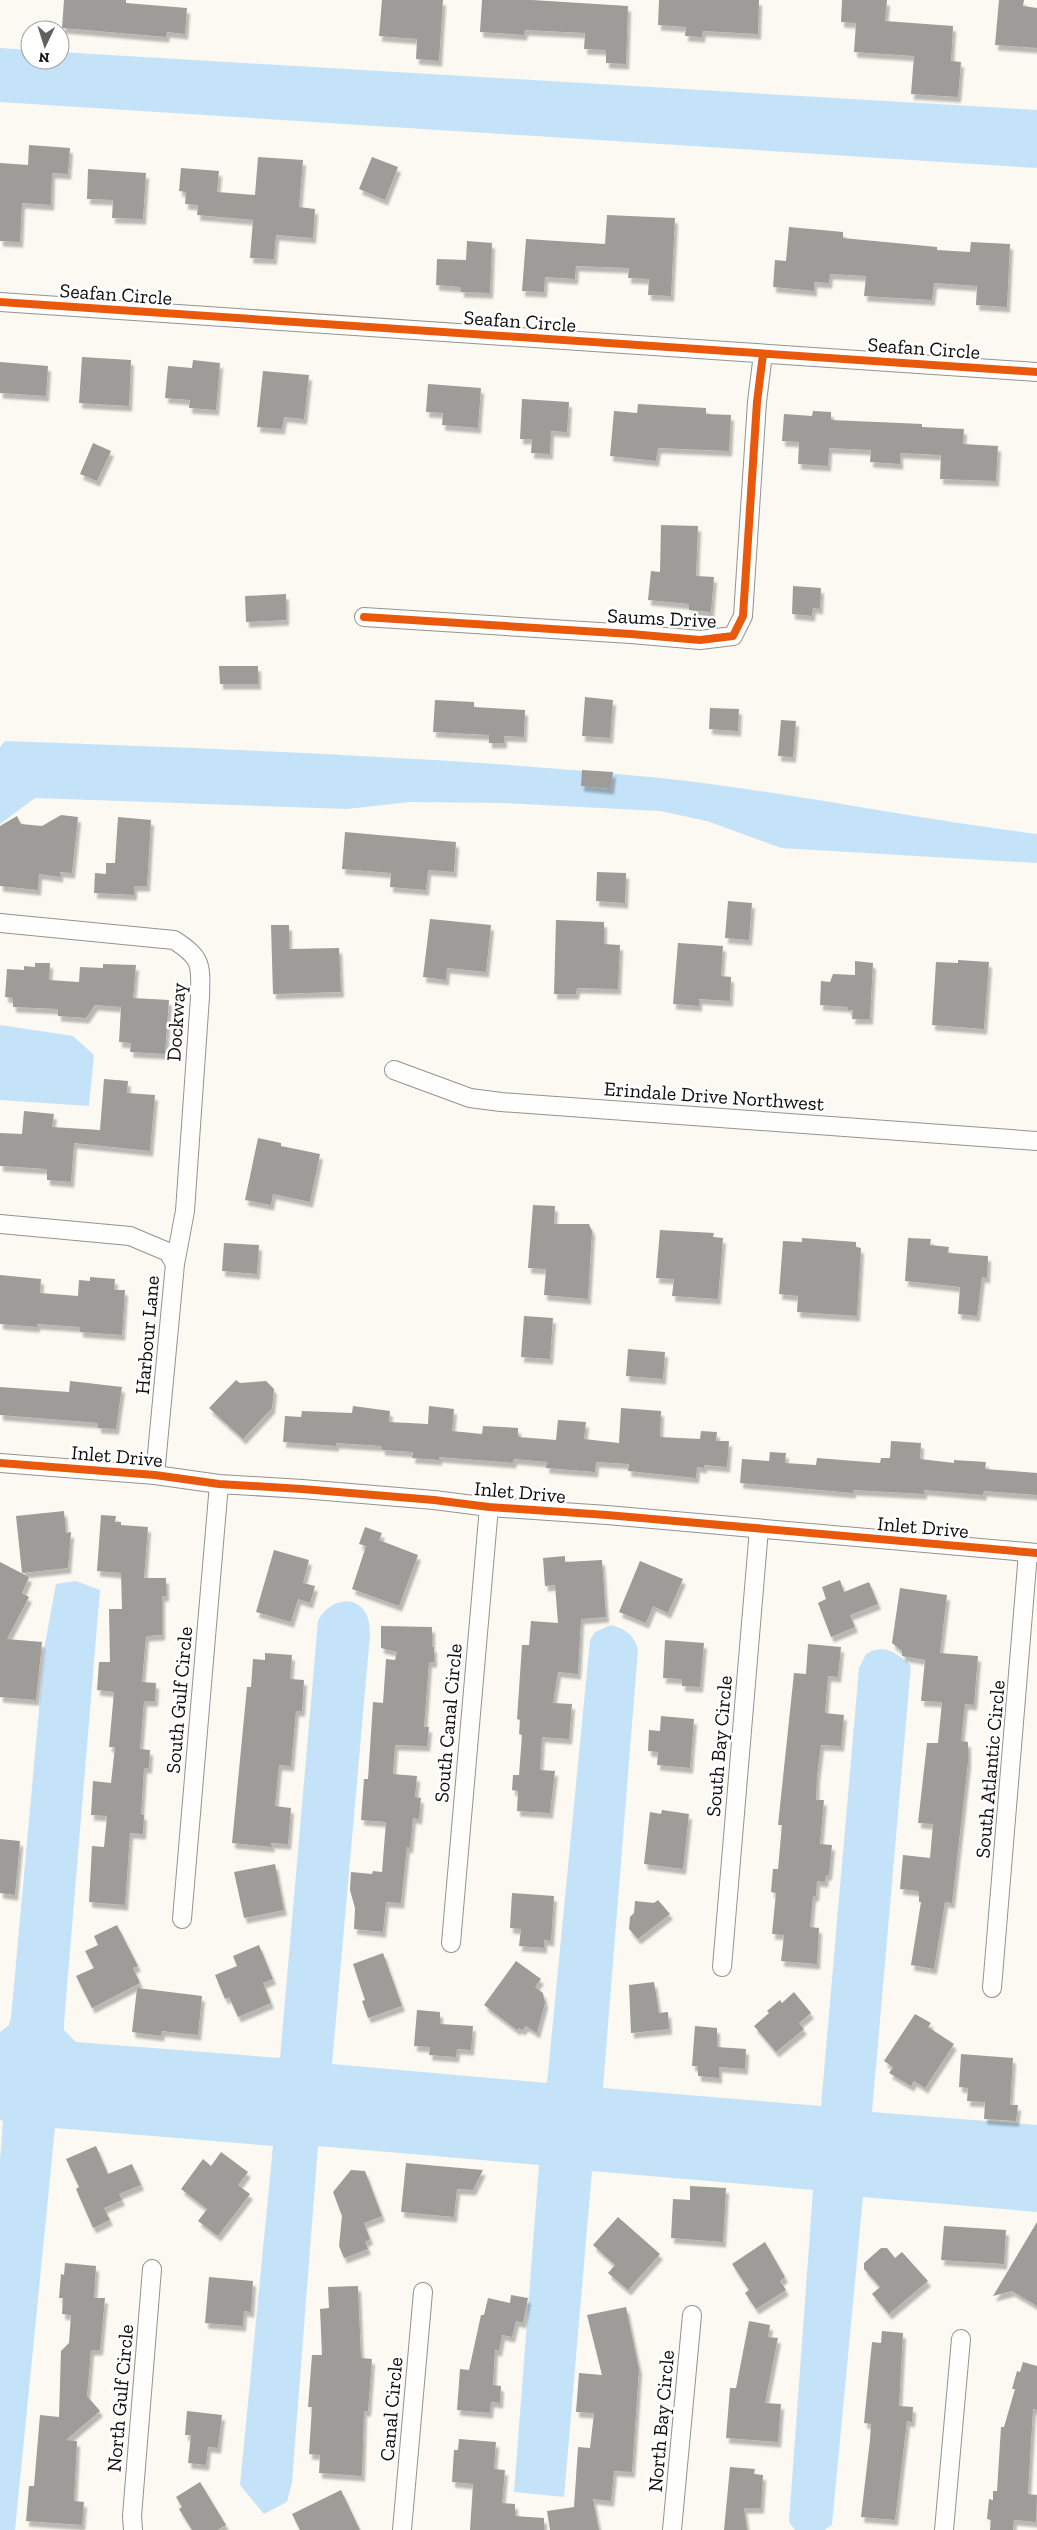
<svg xmlns="http://www.w3.org/2000/svg" width="1037" height="2530" viewBox="0 0 1037 2530" font-family="'Zilla Slab',serif">
<defs>
<filter id="shadow"><feDropShadow dx="3" dy="5.5" stdDeviation="1" flood-color="#0004"/></filter>
</defs>
<rect width="100%" height="100%" fill="#fbf9f2"/>
<path fill="#c5e3f8" d="M0,48l30,2v10h30v-8l977,58v58l-1037,-66z
M5,741c215,8 431,15 645,36 130,13 258,41 387,57v29l-256,-15 -74,-27 -47,-10 -157,-8 -93,-1 -63,7 -312,-11 -35,26v-77z
M0,1025l73,11 21,19 -5,51 -89,-6z
M76,1581l24,9 -36,433v7l12,12 204,16 38,-437c8,-18 34,-29 47,-9 5,7 4,15 5,23l-38,429 215,19 43,-443 5,-8 16,-7c14,4 22,9 27,24l-35,439 218,18 38,-438 7,-14c20,-11 29,-1 45,11l-39,447 165,13v87l-174,-15 -31,328 -8,5h-29l-6,-8 24,-332 -221,-19 -28,326 -50,-5 25,-327 -221,-19 -26,336 -5,20 -23,12 -24,-29 33,-339 -218,-18 -40,402h-15v-370l3,-39 -3,-1v-88l9,-7 2,-7 34,-374 11,-60z"/>
<path fill="#9e9c98" filter="url(#shadow)" d="M64,0h62v3l61,5 -2,26 -18,-2 -1,5 -104,-9z
M382,0h61l-4,61 -23,-2 1,-20 -38,-3z
M482,0h50l96,6 -2,58 -20,-1v-13l-22,-1 1,-16 -60,-3 -1,5 -44,-3z
M659,0h100l-1,34 -55,-3 -1,6 -17,-1 1,-9 -28,-2z
M842,0h45l-2,21 68,5 -2,35 10,1 -3,35 -47,-3 3,-38 -60,-4 2,-29 -15,-1z
M999,0h25l-1,6 14,2v40l-42,-3z
M29,145l41,3 -2,26 -16,-1 -1,32 -29,-2 -2,39 -20,-1v-78l28,2z
M258,157l45,3 -4,47 16,2 -2,29 -37,-3 -2,24 -24,-1 3,-38 -56,-5 1,-10 -13,-1 1,-12 -7,-1 2,-23 38,3 -2,21 38,3z
M372,157l26,10 -13,33 -26,-11z
M88,169l58,4 -3,46 -31,-1 1,-18 -26,-1z
M607,215l68,3 -4,78 -23,-1 1,-16 -21,-1 1,-10 -53,-2 -1,13 -30,-2 -1,15 -22,-1 4,-52 79,5z
M789,227l54,5v6l94,9v3l33,2 1,-10 39,2 -3,63 -31,-2 1,-19 -43,-3 -2,17 -68,-4 2,-20 -36,-2 -1,9 -15,-1v9l-41,-4 2,-27 11,1z
M467,241l25,2 -2,50 -29,-1v-5l-25,-2 1,-26 29,1z
M82,357l49,3 -2,46 -50,-3z
M193,360l27,3 -4,47 -27,-2 1,-8 -25,-2 3,-32 24,2z
M0,362l48,4 -2,30 -46,-3z
M263,371l46,4 -5,44 -20,-2 -2,12 -25,-2z
M428,384l53,4 -3,40 -36,-3 1,-12 -17,-1z
M522,399l47,3 -2,30 -16,-1 -1,23 -19,-1 1,-14h-12z
M638,404l68,4v6l25,1 -2,36 -71,-3 -2,13 -46,-5 4,-45 23,2z
M813,411l18,1v8l91,4v3l42,2 -1,15 35,2 -2,35 -56,-2 1,-24 -41,-2v11l-30,-2 1,-12 -42,-2 -1,18 -30,-2 1,-22 -17,-1 2,-27 28,2z
M93,443l18,8 -14,30 -17,-7z
M661,525l37,1 -2,50 18,1 -3,35 -22,-2v-6l-41,-4 3,-29 9,1z
M793,586l28,2 -1,21 -7,-1 -1,8 -20,-2z
M286,594v26l-40,2 -1,-26z
M219,666h39v18h-38z
M585,697l28,3 -3,38 -28,-2z
M435,700l39,2v5l51,3 -1,27 -20,-1v7h-15v-8l-56,-3z
M710,708l29,1 -1,22 -29,-2z
M781,720l15,1 -3,36 -15,-1z
M582,770l31,2 -2,17 -30,-3z
M61,815l17,2 -6,56 -12,-1v5l-21,-3 -1,16 -38,-4v-60l17,-10 4,8 21,2z
M118,817l33,3 -4,66h-13v9l-40,-2 1,-20 11,1v-11h9z
M345,832l111,10 -2,30 -26,-2 -2,20 -36,-3 1,-14 -49,-4z
M597,872l29,1 -1,30 -29,-2z
M728,901l24,2 -3,37 -24,-2z
M430,919l61,6 -5,47 -39,-4 -1,12 -23,-3z
M556,920l48,2v22l16,1 -2,44 -41,-1 -1,6h-22z
M271,925h18v24l50,-1 2,44 -68,2z
M678,943l45,3 -2,30 10,1 -1,24 -31,-2v7l-26,-2z
M958,960l31,2 -5,67 -52,-4 4,-63 22,1z
M855,961l18,2 -3,56h-18l1,-9h-5v-3l-28,-2 1,-24 9,1 3,-8 22,1z
M35,963h15l-1,17 30,2 1,-15 23,1v-4l33,1 -3,33 36,2 -4,54 -35,-2 1,-9 -12,-1 2,-35 -26,-2 -9,13 -28,-2v-7l-45,-2v-9l-8,-1 2,-28 17,1v-4l11,1z
M104,1079l24,2 -1,12 28,2 -5,56 -76,-8 -3,39 -24,-2v-11l-47,-3v-33l22,1 2,-23 30,3 -2,13 48,3z
M258,1138l23,5v3l39,8 -10,48 -37,-8 -2,11 -26,-5z
M533,1205l22,1 -1,18h35l3,7 -4,68 -44,-4 2,-26 -18,-1z
M660,1230l54,3 -1,4 10,1 -5,61 -46,-3 2,-17 -18,-1z
M802,1238l54,4v5l5,1 -4,68 -60,-4 1,-16 -19,-2 4,-53 19,1z
M908,1238l23,1 -1,6 19,2 -1,6 40,3 -1,22 -5,-1 -5,39 -19,-2 2,-27 -55,-6z
M224,1243l35,2 -2,29 -35,-3z
M0,1275l41,4 -1,14 38,3 1,-16 11,1v-4l25,2 -1,11h11l-3,45 -42,-3v-5l-43,-3v3l-37,-3z
M524,1316l29,2 -3,41 -29,-2z
M628,1349l37,3 -2,27 -37,-3z
M236,1380l4,3 26,-2 8,8 -2,19 -29,31 -34,-31z
M70,1381l52,6 -6,42 -18,-1v-5l-98,-8v-28l69,5z
M353,1406l37,5 -1,11 39,2 1,-18 25,3 -2,22 30,3 1,-8 35,2v9l38,3 2,-20 28,2 -2,17 35,4 2,-35 40,3 -1,26 40,2 1,-8 16,1 -1,9h13l-2,26 -23,-2v3l-7,-1 -1,11 -68,-7 1,-7 -33,-2 -1,10 -49,-4 1,-6 -33,-3 -1,4 -74,-6v3l-27,-2 1,-6 -31,-2v-4l-46,-3v3l-53,-4 2,-26 16,1 1,-6 50,2z
M891,1441l30,2 -1,16 34,4v-3l32,2 -1,7 52,4v22l-53,-4 -1,4 -59,-5v4l-71,-4v3l-113,-10 2,-24 27,2 1,-9 16,1 -1,10 31,2 1,-7 63,5 1,-5h9z
M64,1511l2,22 5,-1 -3,36 -46,5 -6,-57z
M101,1515l15,1 -1,6h6v3l27,2 -4,51h22v18h-4v39l-16,1 -4,46 14,1 -1,18h-11l-4,48 10,1 -1,18h-5l-3,46 3,1 -1,19 -13,-1 -5,72 -36,-3 3,-56 12,1 3,-31 -16,-1 2,-34 18,2 4,-36h-6l5,-55 -17,-2 2,-28h11l-1,-53h13l-1,-36 -24,-2z
M365,1527l17,6 -3,7 39,15 -19,51 -47,-17 14,-43 -7,-2z
M274,1550l35,10 -6,23 12,3 -5,17 -12,-4 -7,23 -35,-10z
M565,1556v6l37,-2 4,57 -25,2 -3,55 -20,-2 -5,31 19,1 -3,35 -27,-2 -2,33 15,1 -5,42 -33,-2 1,-20 -6,-1 1,-15h6l3,-40 -3,-1 1,-14 -3,-1 5,-74h7l2,-24 27,2 -3,-38 -10,1 -2,-28z
M640,1561l43,18 -15,34 -15,-7 -7,17 -27,-11z
M0,1562l29,15 -7,16 7,4 -22,42 35,3 -6,58 -36,-3z
M840,1580l4,12 25,-10 9,22 -28,11 5,12 -24,10 -13,-34 8,-4 -4,-12z
M900,1588l47,7 -7,58 38,3 -4,49 -9,-1 -4,37 7,1v20l-16,141 -7,-1 -11,67 -23,-4 10,-63h-2v-11l-19,-2 3,-34 27,3 3,-34 -15,-1 9,-80h11l4,-41 -21,-1 4,-41 -23,-4v-5l-10,-8z
M381,1626l51,1v20h2v15h-5l-5,65h5l-2,19 -32,-1 -2,29 24,2 -2,21 6,1 -2,21 -6,-1 -3,30 -3,-1 -6,56 -15,-1 -3,30 -29,-3 1,-21 -5,-18 1,-18 21,2 1,-3 9,1 4,-50 -25,-2 3,-41h4l5,-77 10,1 3,-44 9,1 2,-8 -16,-4z
M665,1640l39,3 -4,44 -18,-1v-7l-19,-1z
M808,1644l33,3 -3,30 -10,-1 -3,37 19,2 -3,31 -20,-1 -4,31 -1,24h8l-4,44 12,1 -3,30h-3l-1,7 -8,-1 -1,15h-3l-3,31 9,1 -2,36 -36,-3 3,-26 -12,-1 4,-41 -5,-1 2,-23h5l4,-44h-4l16,-152 12,1z
M265,1653l27,2 -2,24 14,1 -2,31h-6l-5,55 -12,-1 -4,41 16,2 -3,36 -17,-1 1,4 -40,-4 15,-156h4l2,-28 12,1z
M661,1716l33,3 -4,49 -33,-3 1,-13 -10,-1 1,-21 11,1z
M662,1810l27,4 -6,55 -39,-5 6,-52 11,2z
M0,1839l20,2 -5,54 -15,-2z
M275,1864l9,46 -40,8 -10,-46z
M512,1893l42,3 -3,45 -7,-1v8l-25,-2 2,-17 -11,-1z
M658,1900l12,14 -32,25 -9,-10 1,-12 4,-4 1,-12 19,2z
M117,1925l21,41 -5,2 7,15 -48,25 -16,-32 18,-8 -9,-17 13,-6 -4,-9z
M259,1945l14,34 -10,4 8,20 -33,14 -9,-20 -4,2 -10,-24 22,-9 -4,-10z
M383,1953l19,53 -34,12 -6,-17 3,-1 -12,-36z
M516,1961l25,18 -6,8 8,6 2,10 -8,30 -11,-7 -4,4 -3,-2 -2,2 -33,-25z
M654,1982l5,31 9,-1 1,17 -38,4 -2,-48z
M137,1988l65,8 -4,39 -36,-4 -1,5 -29,-4z
M794,1992l17,21 -12,10 5,6 -28,23 -22,-26 15,-13 -2,-2 13,-11 2,3z
M417,2010l23,2v12l33,2 -2,24 -14,-1 -1,8 -27,-2 1,-8 -16,-1z
M915,2014l16,9 -3,4 26,17 -29,44 -11,-7 -3,5 -22,-13 4,-6 -9,-6z
M695,2026l22,2v19l29,2 -1,20 -26,-2v11l-21,-2v-10h-6z
M961,2054l52,4 -3,47h8l-2,16 -32,-2 1,-17 -18,-1 1,-13 -9,-1z
M96,2146l12,28 24,-10 9,21 -22,9 3,6 -18,8 6,12 -17,8 -17,-39 3,-2 -13,-28z
M221,2152l27,20 -10,13 12,9 -32,42 -20,-15 9,-12 -26,-20 22,-30 8,7z
M406,2163l32,3 45,4 -10,20 -16,-1 -3,28 -53,-5z
M351,2170l14,1 17,45 -18,7 6,16 -5,3 3,7 -24,9 -5,-12 3,-30 -9,-24z
M690,2186l36,2 -3,54 -52,-4 2,-39 17,1z
M618,2217l42,37 -32,36 -20,-17 7,-8 -22,-20z
M1037,2222v84l-25,-15 -19,5z
M944,2226l62,4 -2,34 -63,-4z
M765,2242l20,35 -5,4 6,9 -30,19 -11,-16 4,-3 -17,-26z
M881,2248h6l8,10 7,-6 26,29 -39,33 -17,-20 8,-7 -16,-18v-6z
M65,2263l31,3 -2,32h11l-5,52h-9l-4,46 13,15 -34,29 11,1 -3,60 10,1 -2,23 -56,-4 3,-35h5l6,-71 19,2 2,-66 8,-8 2,-28 -9,-1 1,-16h-4l2,-24 3,1z
M209,2277l44,4 -2,31 -7,-1 -1,15 -38,-3z
M358,2286l3,72 11,1 -4,52h-4l-2,65 -43,-3 1,-18 -11,-1 3,-47h-4l4,-52h10l-2,-46 9,-1 -1,-21z
M511,2295l17,3 -5,25 -7,-2 -4,16 -10,-2 -3,16 -4,-1 -2,35 8,1 -1,17 -9,-1 -1,11 -33,-3 3,-41 9,1 12,-55h3l4,-17 22,5z
M626,2307l13,62 -7,103 -18,-1 -3,30 -18,-2 6,31h-49l-3,-19 27,-4 4,-60 12,1 4,-35 -18,-1 3,-39 23,2 -15,-60z
M749,2321l21,4 -2,12 10,1 -13,65 16,1 -3,38 -52,-4 4,-50h6z
M882,2331l21,2 -4,73 14,1 -1,15 -5,-1 -12,99 -34,-3 9,-77 1,-16 -7,-1 8,-81 9,1z
M1023,2362l14,4v44l-4,-1 -5,85 9,1 -1,27 -22,-2 -1,10h-23l1,-10 -4,-1 2,-20 4,1v-9h4l4,-64h3l11,-38h-3l5,-18 3,1z
M187,2411l35,4 -4,33 -10,-1 -2,18 -18,-2 3,-28h-6z
M459,2439l37,3 -2,27 11,1 -3,33 13,1v12l29,2v12h-74l3,-46 -21,-2 2,-32h4z
M730,2467l25,2 -1,5 9,1 -2,33h-17l3,22h-23z
M200,2482l26,43 -9,5h-25l-13,-21 3,-2 -6,-10z
M341,2490l19,40h-60l-8,-16z"/>
<g fill="none" stroke-linecap="round" stroke-linejoin="round">
<defs>
<path id="minor" d="M0,302l1037,70
M364,617l267,17 69,6 33,-4 10,-20 14,-214 6,-48
M0,923l174,17c28,18 27,24 26,57l-15,214 -10,53
M394,1070l76,28 31,4 536,39
M0,1224l130,12 38,16 7,12 -20,211
M0,1463l155,12 64,9 83,5 132,11 55,7 118,8 430,38
M182,1919l37,-435
M451,1943l38,-436
M722,1967l37,-438
M992,1988l36,-435
M133,2530l-1,-14 20,-247
M402,2530l21,-238
M672,2530l20,-215
M944,2530l17,-191"/>
</defs>
<use href="#minor" stroke="#949390" stroke-width="20"/>
<use href="#minor" stroke="#fefefd" stroke-width="18"/>
<defs>
<path id="cycleway" d="M0,302l1037,70
M364,617l267,17 69,6 33,-4 10,-20 14,-214 6,-48
M0,1463l155,12 64,9 83,5 132,11 55,7 118,8 430,38"/>
</defs>
<use href="#cycleway" stroke="#fff" stroke-width="11"/>
<use href="#cycleway" stroke="#e8590c" stroke-width="8"/>
</g>
<g text-anchor="middle" stroke-width="5" stroke-linejoin="round" paint-order="stroke">
<g font-size="20" fill="#0d0d0d" stroke="#fff">
<text transform="translate(116 294) rotate(4)" y="7">Seafan Circle</text>
<text transform="translate(520 321) rotate(4)" y="7">Seafan Circle</text>
<text transform="translate(924 348) rotate(4)" y="7">Seafan Circle</text>
<text transform="translate(662 618) rotate(3)" y="7">Saums Drive</text>
<text transform="translate(176 1022) rotate(-86)" y="7">Dockway</text>
<text transform="translate(714 1096) rotate(4)" y="7">Erindale Drive Northwest</text>
<text transform="translate(147 1335) rotate(-85)" y="7">Harbour Lane</text>
<text transform="translate(117 1456) rotate(5)" y="7">Inlet Drive</text>
<text transform="translate(520 1492) rotate(5)" y="7">Inlet Drive</text>
<text transform="translate(923 1527) rotate(5)" y="7">Inlet Drive</text>
<text transform="translate(179 1700) rotate(-85)" y="7">South Gulf Circle</text>
<text transform="translate(448 1723) rotate(-85)" y="7">South Canal Circle</text>
<text transform="translate(719 1746) rotate(-85)" y="7">South Bay Circle</text>
<text transform="translate(990 1769) rotate(-85)" y="7">South Atlantic Circle</text>
<text transform="translate(120 2398) rotate(-85)" y="7">North Gulf Circle</text>
<text transform="translate(391 2409) rotate(-85)" y="7">Canal Circle</text>
<text transform="translate(661 2421) rotate(-85)" y="7">North Bay Circle</text>
</g>
</g>
<g transform="translate(45 45) rotate(184)"><circle r="24" fill="#ffffff" stroke="#9e9e9e"/>
<path d="M0-4L9 19L0 12L-9 19Z" fill="#60605d"/>
<text y="-8" font-size="14" font-weight="bold" text-anchor="middle" fill="#0d0d0d">N</text>
</g>
</svg>
